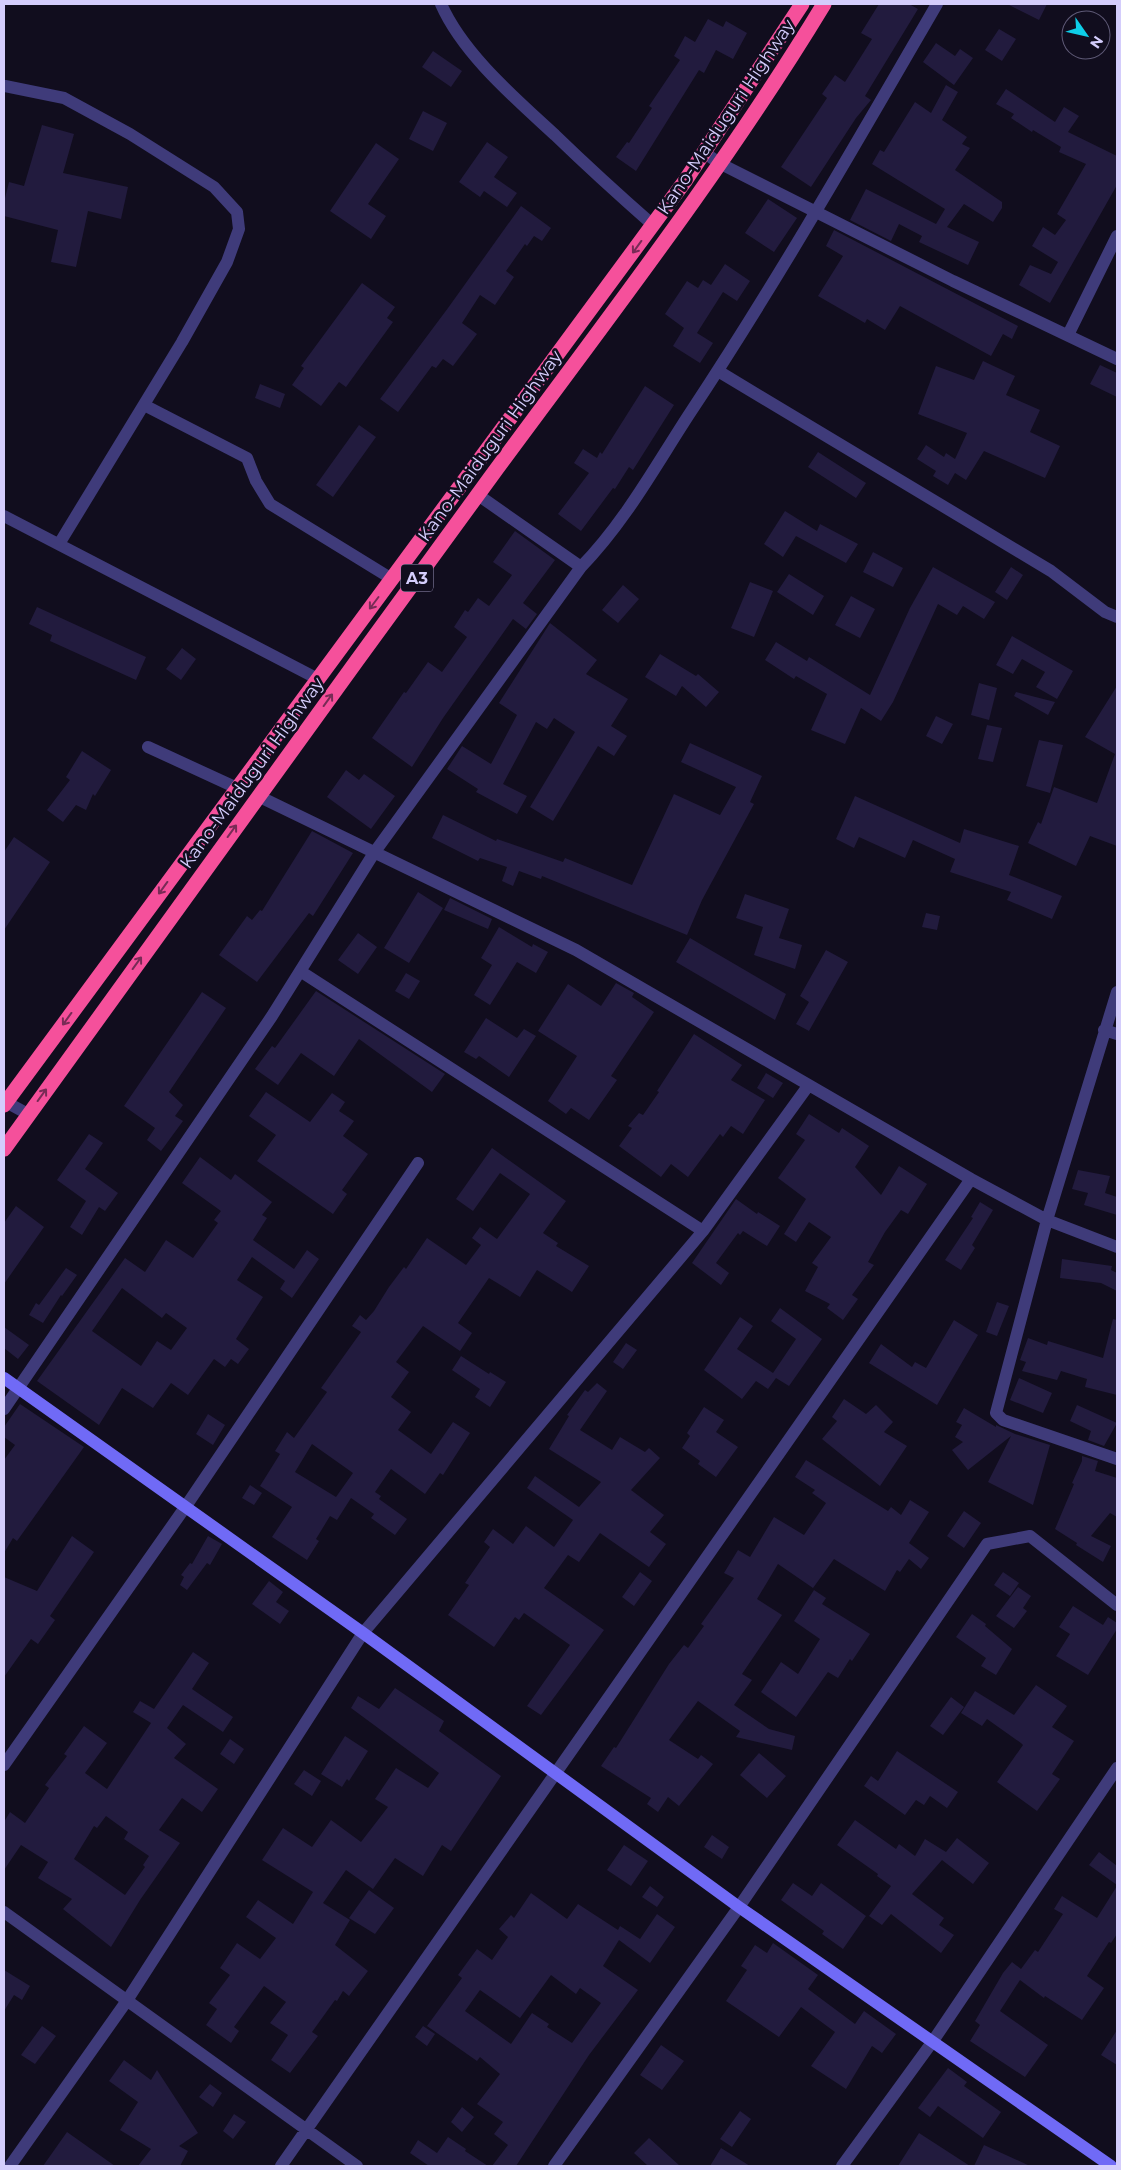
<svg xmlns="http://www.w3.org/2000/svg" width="1121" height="2170" viewBox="0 0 1121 2170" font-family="Montserrat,sans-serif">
<rect width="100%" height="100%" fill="#110d1e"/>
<path fill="#221b3e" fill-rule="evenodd" d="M879,4h30l9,5 -53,87 6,4 -15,18 -45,69 -30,-20 46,-69 -5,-4 13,-19 10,7 27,-43 -11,-6z
M1007,4h40l-8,16z
M708,19l15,8 3,-6 21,12 -14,26 -17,-9 -12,23 -5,-3 -63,101 -20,-14 11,-15 2,1 23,-35 -3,-2 31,-46 -6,-4 11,-20 10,6z
M999,29l17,10 -14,22 -17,-11z
M936,43l19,13 5,-7 13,9 -19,27 -31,-23z
M433,51l29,20 -11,16 -29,-20z
M946,85l12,7 -16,28 25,17 -5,7 8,4 -15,22 47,32v6l-9,14 -29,-18 -17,23 32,15 -11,23 -49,-23 3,-6 -23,-12 -8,17 -41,-21 16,-31 70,35 9,-15 -73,-45 8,-14 4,2 31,-50 16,11z
M1006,89l49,33 9,-15 15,9 -11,16 49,24v29l-67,118 -31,-18 11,-20 21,9 7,-12 -26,-16 11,-19 12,8 11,-15 -9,-6 29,-50 -27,-12 2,-5 -28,-17 -1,2 -21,-14 3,-4 -18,-10z
M423,111l24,12 -14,28 -24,-12z
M42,125l32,9 -11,39 65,14 -7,32 -33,-8 -12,56 -25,-5 7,-32 -54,-14v-14l5,-20 15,4z
M487,142l21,15 -14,20 23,16 -10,14 -23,-16 -4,6 -21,-15z
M376,143l23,16 -31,45 18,12 -15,23 -41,-28z
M768,199l29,19 -23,34 -29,-19z
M521,206l30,22 -9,13 -8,-5 -7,10 -2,-2 -19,27 8,6 -19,28 -15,-10 -18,28 15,11 -24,32 -10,-7 -7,9 -4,-2 -34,46 -18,-13 68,-91z
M834,230l184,96 -6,13 -9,-5 -12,22 -91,-50 -15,24 -18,-11 -2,4 -47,-27 25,-40 -17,-10z
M725,264l25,17 -13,20 -14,-9 -26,41 16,10 -13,20 -27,-17 11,-18 -19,-14 22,-33 11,7 5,-8 8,5z
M362,283l33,24 -8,11 6,4 -47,65 -7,-5 -18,24 -29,-21 12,-17 -3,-2z
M983,361l32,15 -9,19 34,15 -10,22 30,14 -15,32 -61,-27 -18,29 -11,-7 -7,12 -15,-9 3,-5 -19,-12 9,-14 18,12 2,-4 9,6 12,-26 -49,-19 18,-48 38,14z
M1100,365l17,8v24l-27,-13z
M260,384l25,10 -5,14 -25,-10z
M645,386l29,19 -41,65 -4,-3 -14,22 -2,-1 -32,43 -23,-17 31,-41 -15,-10 9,-14 14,9 3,-6 2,2z
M359,425l17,12 -43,60 -17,-12z
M818,452l48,31 -10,15 -48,-31z
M785,511l32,20 3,-7 38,20 -12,19 -50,-27 -13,21 -19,-13z
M515,531l40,29 -32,43 14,11 -11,15 -13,-10 -70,99 -31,49 -40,-29 32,-46 2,1 22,-31 14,10 25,-35 -13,-10 11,-17 3,2 10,-14 11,8 23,-31 -19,-13z
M873,552l30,16 -10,19 -30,-15z
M933,567l62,35 -11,17 -21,-13 -6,9 -19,-11 -45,98 -12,19 -20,-13 -16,36 -34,-14 16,-36 -31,-18 -2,3 -29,-19 11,-18 31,19 2,-4 61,38 40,-87z
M1011,567l12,8 -16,25 -12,-8z
M789,574l35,22 -11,19 -36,-23z
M750,582l23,9 -19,46 -23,-9z
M623,585l16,14 -21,24 -16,-13z
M851,596l24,13 -15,29 -25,-13z
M37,607l109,50 -10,23 -86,-39 2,-6 -23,-11z
M550,623l47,37 -11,14 42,25 -17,27 16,10 -13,20 -16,-10 -45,75 -23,-14 45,-75 -21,-14 -7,11 -11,-7 -33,62 24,12 -10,18 -41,-22 2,-3 -31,-20 15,-23 29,18 26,-49 -18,-12z
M1012,636l61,35 -16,28 -21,-12 9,-15 -23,-13 -9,15 -17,-9z
M182,648l14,11 -15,21 -15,-11z
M660,654l36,22 2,-2 21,18 -13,15 -24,-21 -6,10 -31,-19z
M979,683l18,5 -8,32 -18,-5z
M1117,686v160l-27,-10 -14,30 -48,-23 10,-21 3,2 13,-37 43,16 18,-49 -30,-17z
M1016,692l39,10 -7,13 -34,-19z
M936,716l17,8 -11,20 -16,-8z
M987,725l15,3 -9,34 -15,-3z
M1039,740l24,5 -13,48 -24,-7z
M690,743l72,33 -12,26 4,2 -52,96 -15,35 -145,-59 -1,3 -22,-8 -6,15 -11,-5 5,-14 -27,-9 -2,3 -46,-23 11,-23 53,26 1,-2 66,23 2,-4 67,27 42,-91 46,21 16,-28 -55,-25z
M82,751l29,19 -16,26 -2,-2 -7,16 -10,-5 -13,17 -16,-12 23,-30 -4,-3z
M346,770l13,10 5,-6 31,22 -24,33 -44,-32z
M855,796l105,47 4,-14 55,17 -10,29 53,21 -10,23 -45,-19 4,-8 -61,-20 5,-13 -42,-19 -8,18 -46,-21 -5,11 -18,-9z
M312,831l41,22 -40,63 -4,-3 -52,69 -38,-27 28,-39 5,4 8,-10 2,1z
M14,837l36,25 -46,68v-78z
M418,892l25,16 -34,55 -25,-15z
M745,894l44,15 -10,29 23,7 -7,24 -41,-14 9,-28 -27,-9z
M450,898l42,21 -4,10 -44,-19z
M926,913l14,3 -3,14 -15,-3z
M499,927l33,20 1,-3 15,8 -12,21 -19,-11 -27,43 -16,-10 18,-30 -11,-7z
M358,933l19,14 -19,27 -20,-14z
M690,938l96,56 -11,26 -99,-58z
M826,950l22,12 -39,69 -13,-7 13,-22 -9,-6z
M406,973l14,8 -11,18 -14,-8z
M616,983l18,10 -2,4 22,15 -43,64 6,4 -28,40 -18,-12 -5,6 -18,-13 29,-45 -39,-25 30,-47 33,22z
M316,991l129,83 -13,18 -73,-53 -25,37 -33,-23 -23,32 -23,-16 17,-23 3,2z
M202,992l24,16 -57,84 14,13 -8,11 8,5 -22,30 -14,-11 8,-12 -31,-22z
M486,1018l31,20 7,-9 12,7 -27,41 -30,-21 -3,3 -12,-7z
M694,1034l48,31 -11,15 34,20 -22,34 -12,-8 -8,11 -3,-3 -32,43 -17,-13 -10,13 -42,-31 13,-18 -4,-2 11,-13 4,2 16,-23 -2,-1z
M766,1073l17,10 -10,15 -16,-10z
M266,1092l44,30 22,-29 13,9 -6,9 15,10 -11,15 25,18 -26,36 5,4 -14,20 -76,-53 19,-26 -27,-19z
M809,1114l30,19 3,-5 27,18 -14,21 26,28 18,-29 28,18 -19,30 -7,-4 -16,22 -17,30 6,3 -22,30 6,4 -15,21 -16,-12 3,-4 -25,-13 13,-24 -6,-4 19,-26 -22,-15 -13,20 -12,-8 22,-35 -28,-21 27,-38 -9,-6z
M89,1134l14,9 -18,26 33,24 -13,18 -6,-4 -17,28 -12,-8 16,-26 -29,-21z
M492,1148l74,53 -23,32 15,10 -2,3 33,20 -17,26 -35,-22 -17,27 -31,-19 -31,45 14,10 -12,18 -37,-25 -27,36 13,10 -18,25 20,15 -13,18 33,24 22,-32 17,11 -27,42 -3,-2 -15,21 -34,-25 -16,23 6,4 -2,3 28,20 -12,16 -24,-17 3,-4 -23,-16 -14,22 -7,-4 -14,23 3,2 -12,19 -35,-23 20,-30 -32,-21 20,-32 -5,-3 12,-19 7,6 33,-46 -6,-4 40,-56 -9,-6 8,-11 6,5 8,-9 15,-24 15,-20 2,2 21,-31 39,27 15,-20 -9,-7 8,-11 17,12 33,-45 -30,-21 -27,38 -17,-12zM312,1444l41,29 -17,24 -41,-25z
M200,1157l31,23 4,-6 37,28 -10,13 5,3 -14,22 41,29 13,-19 12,9 -27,39 -12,-9 5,-8 -33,-24 -15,23 26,17 -27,42 13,10 -11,15 -7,-5 -6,8 -11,-8 -26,36 -17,-12 -18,25 -31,-20 -23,37 -62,-44 88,-123 20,14 21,-32 27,18 25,-35 -4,-3 7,-9 -39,-28zM122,1288l40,30 4,-5 21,15 -16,22 -14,-9 -16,25 -49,-35z
M1078,1170l32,6 -5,17 12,4v18l-33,-10 4,-12 -16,-4z
M736,1199l21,15 1,-2 22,14 -13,20 -24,-15 -3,4 -2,-2 -22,30 13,10 -8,12 -29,-22z
M980,1202l13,8 -21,35 3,3 -14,22 -16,-10 28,-42 -2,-1z
M16,1206l28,21 -40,57v-61z
M1062,1259l50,7 -1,4 6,3v18l-16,-8 -41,-5z
M66,1268l11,7 -15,21 -1,-1 -18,28 -14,-8 7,-12 3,2z
M997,1302l12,4 -12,30 -11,-4z
M780,1308l42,31 -33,47 -13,-8 -8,11 -12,-8 -14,18 -38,-29 36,-53 13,9 -16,23 36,24 23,-34 -25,-18z
M1113,1319l4,1v75l-32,-8 2,-8 -26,-8 -4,9 -35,-9 4,-9 -6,-2 8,-22 19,7 1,-4 55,17z
M954,1320l24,15 -41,70 -68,-42 12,-19 31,23 3,-5 11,6z
M4,1327l25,18 -11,14 -14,-11z
M626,1343l11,7 -14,19 -10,-7z
M461,1356l28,18 1,-2 16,10 -16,25 -15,-10 5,-8 -28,-19z
M1019,1378l33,15 -9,20 -33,-13z
M597,1383l10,8 -27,39 32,20 8,-13 25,15 4,-4 11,10 -29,32 33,25 -14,17 16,12 -17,23 -49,-34 -21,29 -11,-7 -24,33 60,42 -63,85 -14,-9 43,-61 -46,-32 -5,7 -4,-3 -21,30 -46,-32 21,-30 -4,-2 25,-36 -6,-5 9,-13 20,15 13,-18 28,21 19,-27 -46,-32 8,-12 44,31 22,-25 -52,-33 20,-33 -2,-1 18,-25 3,2z
M844,1399l22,15 10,-9 17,17 -9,10 23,14 -27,40 -58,-47 15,-18 -5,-4z
M20,1404l64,43 -67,94 -4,-3 -9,15v-93l11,-15 -11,-8v-10z
M1077,1405l40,18 -13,23 -16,-6 3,-9 -21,-10z
M704,1407l20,13 -8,12 22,15 -22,30 -18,-13 2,-3 -18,-13 8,-12 -3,-3z
M964,1408l32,19v-2l19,9 35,11 -17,60 -45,-23 23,-46 -43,34 -16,-20 11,-8 -8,-5 7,-12 -6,-3z
M208,1414l17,11 -12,20 -17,-11z
M1082,1456l16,5 -3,10 22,7v39l-7,-4 -19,23 20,10 -8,16 -27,-17 1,-2 -22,-14 19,-45 -2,-1 10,-22z
M806,1460l82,51 3,-4 10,8 9,-15 19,12 -20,31 20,15 -8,11 -12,-10 -9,13 -3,-2 -12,21 -51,-32 -21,29 -35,-24 -21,35 25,16 -40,59 10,6 -18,25 35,24 26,7 -3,14 -56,-13 4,-6 -42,-30 -29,39 29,19 3,-4 12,9 -34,42 -11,-9 -10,15 -11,-8 4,-6 -50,-32 13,-19 2,1 53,-84 15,-19 4,3 16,-22 -3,-2 33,-46 -10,-5 14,-23 12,7 24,-40 30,18 22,-32 -14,-10 3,-3 -20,-13z
M250,1485l12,8 -8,12 -12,-7z
M964,1511l17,12 -17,25 -17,-12z
M72,1536l22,16 -44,64 5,4 -17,24 -7,-5 -27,38v-100l33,14z
M208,1536l14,8 -12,21 -3,-2 -20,27 -7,-5 4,-8 -3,-2 9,-12 2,1z
M640,1572l12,9 -18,25 -12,-9z
M1003,1572l16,11 -9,13 -16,-11z
M269,1581l14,11 -7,10 13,9 -9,13 -28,-20z
M1018,1587l13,9 -8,12 4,3 -13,17 -18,-12z
M814,1590l12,8 -4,6 48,30 -18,27 -2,-2 -12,19 -10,-6 -32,45 -35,-25 20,-30 17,12 22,-35 -26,-18z
M1073,1606l30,19 5,-8 9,6v6l-29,46 -32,-19 14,-22 -11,-7z
M972,1614l14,10 -1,2 27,23 -16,26 -15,-9 5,-8 -30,-21z
M193,1652l16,11 -17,26 41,28 -10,15 -40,-27 -16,23 19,16 -12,14 44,31 -16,23 -20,-14 -23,32 21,13 -40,57 -29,47 -48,-38 9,-10 -34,-21 10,-16 -27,-17 -17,25v-48l6,-10 15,11 24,-35 -4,-3 22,-29 -3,-2 20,-28 23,17 -22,30 22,16 44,-66 -18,-11 7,-11 14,8zM106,1816l22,16 -4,7 25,17 -6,9 2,2 -20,28 -51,-36 20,-33 3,2z
M1036,1685l31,21 -15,21 22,14 -22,33 8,5 -23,32 -40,-29 26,-37 -2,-2 -34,-24 -5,7 -21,-13 14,-22 39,24z
M395,1688l49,33 -5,10 62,45 -50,75 -9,-6 -19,31 -28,-18 -22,31 -27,-19 -23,33 27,17 -15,25 33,26 -19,25 -6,-5 -6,10 -2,-1 -23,32 6,4 -28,37 -19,-13 17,-25 -18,-12 16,-21 -22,-16 -30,41 5,4 -8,12 -25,-18 11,-16 -8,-6 21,-28 -10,-7 17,-25 23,16 16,-21 -30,-21 12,-17 35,24 20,-32 -51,-32 21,-32 29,19 19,-27 30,22 27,-35 -13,-8 21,-31 32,20 11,-15 -88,-65 7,-12 21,13z
M951,1697l13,10 -21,28 -13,-9z
M345,1736l23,15 -19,30 -2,-2 -5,8 -21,-13z
M230,1739l14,10 -10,15 -14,-10z
M897,1751l61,41 -11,16 -17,-12 -6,9 -8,-5 -11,15 -41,-29 7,-10 7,5z
M759,1753l27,23 -19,22 -27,-23z
M304,1770l17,11 -9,15 -18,-12z
M855,1820l41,29 3,-5 16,12 10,-17 21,13 11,-14 32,25 -16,21 -31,-24 -30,34 32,24 -5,7 15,10 -13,18 -50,-39 -9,11 -13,-9 22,-30 -14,-10 1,-2 -41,-29z
M712,1835l17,12 -7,12 -18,-12z
M624,1845l24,16 -17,25 -24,-16z
M1099,1852l18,14v19l-28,-20z
M793,1883l19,13 9,-13 45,33 -23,33 -21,-15 2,-3 -43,-31z
M650,1886l14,11 -7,10 -15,-10z
M1117,1886v48l-6,9 -2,-1 -22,34 17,12 -22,32 -37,-24 -1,2 -24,-18 -20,31 48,34 -23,32 -55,-36 10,-16 -5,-4 28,-48 9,-11 9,7 14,-19 3,2 25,-38 -9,-5 8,-13 35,22z
M369,1890l25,18 -19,26 -26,-16z
M531,1893l36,26 11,-15 40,26 2,-4 20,13 17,-25 18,13 -25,36 -31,-23 -16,26 35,24 -49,65 -73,111h-24l16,-21 -14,-11 9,-12 -26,-18 23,-30 -20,-17 -3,4 -50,-35 35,-48 -4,-3 19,-26 15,11 16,-23 -9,-8 12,-14 3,3zM551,1975l25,19 4,-6 21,15 -29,40 -25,-16 2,-3 -17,-11 -21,31 -46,-33 15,-21 40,28z
M773,1943l45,32 -10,14 47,35 9,-13 32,23 -14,19 -10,-7 -26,43 -35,-23 24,-34 -34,-25 -22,30 -53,-36 21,-31 -6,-4 14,-21 12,8z
M4,1970l26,16 -8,14 -8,-5 -10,16z
M42,2026l14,10 -21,28 -14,-9z
M423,2026l12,8 -8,12 -12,-9z
M1117,2030v35l-16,-10z
M661,2045l23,16 -22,29 -22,-15z
M124,2060l27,20 6,-10 41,63 -19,13 9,5 -8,15h-42l13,-17 -31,-19 18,-28 -29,-21z
M948,2068l19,14 -3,4 37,26 -18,26 -45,-32 -8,11 -12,-9z
M210,2084l12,9 -9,14 -14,-10z
M462,2107l12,10 -12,15 -11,-10z
M740,2111l11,8 -19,28 -12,-8z
M234,2114l12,8 -13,17 -10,-8z
M67,2132l48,34h-72z
M919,2133l51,33h-72z
M448,2137l18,12 -1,2 23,15h-59l-19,-13 8,-13 19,13z
M649,2138l31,28h-32l-14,-13z
M984,2145l46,21h-56z
M721,2148l29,18h-40z"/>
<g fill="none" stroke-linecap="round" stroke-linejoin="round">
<path stroke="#3f3b7a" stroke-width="12" d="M441,4c22,50 74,94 114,131 32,31 65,61 98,90
M5,86l59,12 66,36 84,53 23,25 2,17 -12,33 -45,80 -123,202
M705,153l14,10 234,118 164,78
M1068,335l49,-99
M718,371l333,200 54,41 12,5
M144,405l103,53 9,23 14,23 122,75
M478,495l103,72
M4,516l314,163
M148,747l89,41
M258,796l318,154 395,229 76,41 70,27
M300,971l403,260
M1117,992l-70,228 -51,193 7,7 114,39
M1104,1030l13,4
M4,1101l24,13
M4,1409l268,-393 102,-163 207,-286c44,-45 75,-102 109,-154 88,-133 167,-271 247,-409
M4,1765l182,-259 232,-343
M4,1912l353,254
M10,2166l116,-164 237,-369 340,-402 105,-145
M281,2166l690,-987
M554,2166l185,-259 248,-363 43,-8 87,69
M842,2166l91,-125 184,-273"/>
<path stroke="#706af6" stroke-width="12" d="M4,1378l359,255 376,274 372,259"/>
<path stroke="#f5509b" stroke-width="15" d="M4,1105l681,-924 117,-177
M4,1149c161,-224 323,-448 486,-671 114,-155 234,-309 334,-474"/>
</g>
<defs><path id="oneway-shaft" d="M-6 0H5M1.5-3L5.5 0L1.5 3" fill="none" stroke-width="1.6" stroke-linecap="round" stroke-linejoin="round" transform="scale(1.25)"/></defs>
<g stroke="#782b56">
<use href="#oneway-shaft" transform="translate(637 247) rotate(126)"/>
<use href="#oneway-shaft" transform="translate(374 603) rotate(127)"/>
<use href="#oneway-shaft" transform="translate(328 700) rotate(-54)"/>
<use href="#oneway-shaft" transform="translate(232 831) rotate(-54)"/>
<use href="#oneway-shaft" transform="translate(163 888) rotate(126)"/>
<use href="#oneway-shaft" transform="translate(137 963) rotate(-54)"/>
<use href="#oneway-shaft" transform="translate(67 1019) rotate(126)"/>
<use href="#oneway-shaft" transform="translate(42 1095) rotate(-54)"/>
</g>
<g text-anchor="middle" stroke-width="5" stroke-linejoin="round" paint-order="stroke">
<rect fill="#110d1e" stroke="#9a93b9" stroke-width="1" x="401" y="564.5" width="32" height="27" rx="4"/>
<g font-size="16" font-weight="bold" fill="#d4cdfc">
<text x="417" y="584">A3</text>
</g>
<g font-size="18" fill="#d4cdfc" stroke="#110d1e">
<text transform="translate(726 117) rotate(-56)" y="6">Kano-Maiduguri Highway</text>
<text transform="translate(490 446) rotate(-54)" y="6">Kano-Maiduguri Highway</text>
<text transform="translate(252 773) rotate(-54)" y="6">Kano-Maiduguri Highway</text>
</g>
</g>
<rect width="1121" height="2170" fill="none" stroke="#d4cdfc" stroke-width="10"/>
<g transform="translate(1086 35) rotate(124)"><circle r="24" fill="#110d1e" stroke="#5f5a77"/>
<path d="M0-4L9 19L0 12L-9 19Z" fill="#0ecee8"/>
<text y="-8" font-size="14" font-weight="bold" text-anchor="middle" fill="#d4cdfc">N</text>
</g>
</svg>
